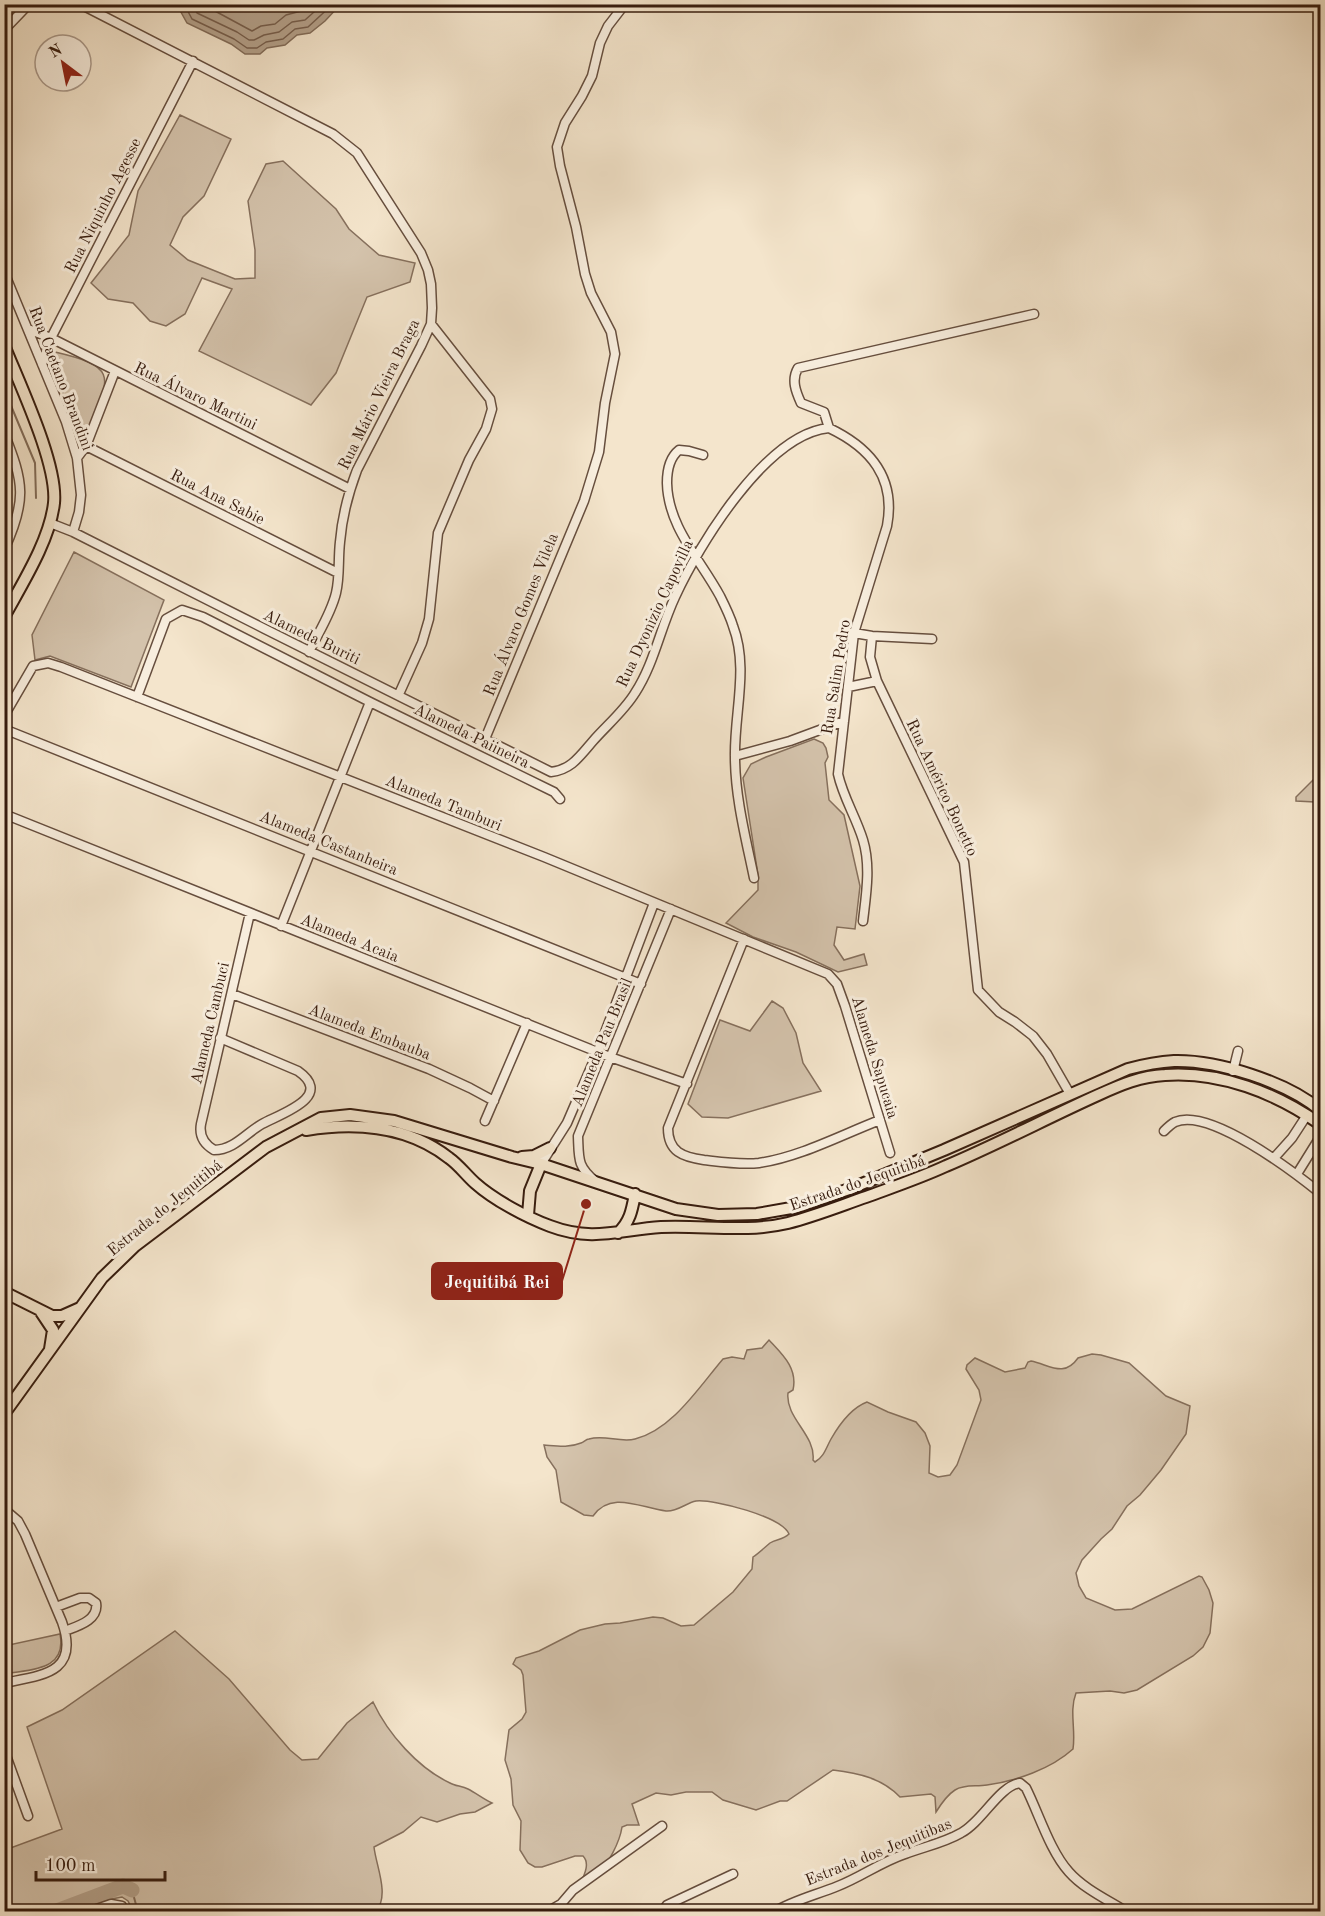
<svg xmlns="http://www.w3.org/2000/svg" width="1325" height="1916" viewBox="0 0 1325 1916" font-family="'Old Standard TT',serif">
<rect width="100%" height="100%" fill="#f4e5cc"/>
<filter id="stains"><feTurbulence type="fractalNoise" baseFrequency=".00333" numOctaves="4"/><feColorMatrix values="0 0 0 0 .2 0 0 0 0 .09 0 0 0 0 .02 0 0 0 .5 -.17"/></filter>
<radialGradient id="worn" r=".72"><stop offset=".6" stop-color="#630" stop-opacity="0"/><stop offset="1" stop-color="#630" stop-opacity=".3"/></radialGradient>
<path fill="#d4c3ac" stroke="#86705d" stroke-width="1.5" d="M180,115l51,24 -27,57 -21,21 -13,28 18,15 47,19 20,-1v-28l-7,-49 18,-37 17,-3 53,48 13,20 30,26 36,8 -5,19 -43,15 -31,76 -25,32 -112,-54 33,-62 -30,-11 -17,36 -19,12 -16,-5 -17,-18 -25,-4 -17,-16 38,-48 9,-44z
M55,352c65,15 55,25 33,79l-6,1 -8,-9 -23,-63z
M74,552l90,48 -33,87 -81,-31 -15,4 -3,-25z
M814,739l9,4 3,5 2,9 -3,6 4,37 15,15 16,71 -5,43 -18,-2 -3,18 10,15 20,-6 3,11 -29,7 -42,-20 -43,-15 -27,-14 32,-33v-15l-15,-97 8,-14 15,-7z
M1320,773v47l-3,-5 -2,-13 -19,-1v-4z
M772,1001l11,7 13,25 7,30 18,28 -93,27 -26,-1 -14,-13 32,-84 30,11z
M769,1340c13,14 29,28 24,50l-5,3c-3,25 28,42 25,67l2,2c9,-5 11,-14 16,-23 8,-14 20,-31 36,-37l21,10 28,10 9,11 5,13 -1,27 9,4 12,-2 7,-10 24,-65 -2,-10 -13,-21 1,-4 8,-7 30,14 20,-4 3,-6 3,-1c19,4 33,17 47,-3l14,-4 9,1 28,8 37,33 24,10 -4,28 -25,36 -21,25 -13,11 -15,23 -11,10 -19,21 -6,13 3,13 7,12 29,12 17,-1 67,-33 3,1 7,13 4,13 -3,30 -7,14 -10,9 -56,34 -13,3 -14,-2 -34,2c-7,18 0,37 -3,56 -22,20 -57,32 -86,36 -11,2 -22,-1 -32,5 -8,5 -14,14 -19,22l-1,-15 -4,-3 -31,3c-18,-19 -42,-24 -67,-27l-46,31h-7l-24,9 -33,-10 -11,-8h-26l-15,3 -15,-2 -24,11 7,21h-12l-5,2c-2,14 -14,39 -26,48 -5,5 -11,8 -17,12 4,-10 12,-23 4,-31h-8l-33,11h-7l-7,-4 -8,-13 1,-29 -8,-16 -2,-26 -6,-19 4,-30 13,-11 4,-7 -3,-37 -2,-5 -8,-6 3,-6 23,-7 41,-21 25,-6 15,-1 33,-6 10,1 18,8 13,-1 39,-33 19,-23 1,-12c6,-4 11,-9 17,-14 6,-4 13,-3 19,-9 -7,-17 -74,-35 -93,-33 -10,2 -19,11 -30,10 -25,-3 -55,-21 -73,5l-9,-1 -23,-13 -5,-32 -9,-13 -3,-12c13,1 25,3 37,-2 3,-1 5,-4 8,-4 15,-5 31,4 46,0 37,-9 64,-52 88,-80l9,-2 12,2 3,-9 15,-2z
M175,1631l54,48 61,71 12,10 16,-1 29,-36 26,-21c15,32 45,66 77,81 5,3 12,3 18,6 8,4 15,10 24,14l-17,9 -15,2 -23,8 -16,-5 -18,15 -29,15c2,19 16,48 2,64h-243l-5,-10 -6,-4 -26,5 -26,9h-65v-61l57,-21 -35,-102 35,-17z
M60,1634c7,37 -29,35 -55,40l-1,-28z"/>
<path fill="#b4a18b" stroke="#826c59" stroke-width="1.5" d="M177,5l163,-1v1l-15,16 -15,12 -13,2 -12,10 -18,3 -7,6h-15l-14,-10 -44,-21z"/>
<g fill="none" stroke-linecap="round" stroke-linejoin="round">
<path stroke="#765e4c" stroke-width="1.5" d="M184,4l8,15 42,20 13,9h10l9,-6 17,-3 12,-10 13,-2 25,-23
M192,4l5,9 40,19 12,8h5l10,-5 15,-3 13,-10 13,-2 18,-16
M202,4l50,27 9,-5 14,-2 11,-9 15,-4 9,-7"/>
<path stroke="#826c59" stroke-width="2" d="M4,389l31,74 1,35
M132,1890l6,22"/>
<path stroke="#b4a18b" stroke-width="15" d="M54,1912l69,-26 9,4"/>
<defs>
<path id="minor" d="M80,4l253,130 24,19 64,100 7,17 3,14 1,24 -1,16 -10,22 -64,124c-9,24 -15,47 -17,72 -2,17 0,35 -4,51 -5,21 -18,40 -27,59
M4,30l25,-26
M4,272l62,150 11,36 4,37 -2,17 -6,20
M28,329l23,9 299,151
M42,364l9,-26 142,-277
M829,428c42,20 67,50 58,98l-33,107 -16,141c5,23 18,43 25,66 8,26 3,55 0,81
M829,428l-5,-16 -23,-9c-5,-11 -10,-23 -3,-35l236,-54
M4,433c20,49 23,68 0,117
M86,446l252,127
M703,455l-14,-4 -10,-1c-10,8 -12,20 -12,33 1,44 33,76 53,113 5,10 10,20 13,30 16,42 1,87 2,131 0,40 11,82 19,121
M77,458l9,-12 29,-75
M50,523l23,9c159,81 318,160 478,240 20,-2 29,-16 42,-31 13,-15 31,-30 42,-48 19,-29 25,-64 40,-96 24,-52 91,-163 154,-169
M854,633l18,3 60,3
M872,636l-2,21 7,24 87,181 14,128 21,22 16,10 18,14 14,18 23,40
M848,687l29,-6
M399,694l23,-51 7,-24 9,-86 31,-73 17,-31 6,-20 -2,-10 -59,-75
M137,697l29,-78 16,-9 21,7 167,85 184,90 6,7
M4,716l29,-50 15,-3 13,4 483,190 284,117 9,10 8,22 45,147
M4,729l637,255
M485,739l99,-238 15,-49 6,-49 10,-49 -4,-22 -20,-39 -6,-19 -9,-47 -16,-61 -3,-19 8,-24 17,-27 10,-20 8,-33 8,-17 17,-22
M735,756l55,-15 54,-20
M4,814l606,243 77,27
M281,926l89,-224
M744,939l-76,189c0,24 15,29 36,32 17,2 37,5 55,3 41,-6 82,-28 121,-43
M232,994l197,75 41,19 24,13
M220,1038l78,33c37,26 -18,43 -36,53 -16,9 -28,26 -48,26 -10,-6 -15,-15 -13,-26 16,-70 33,-140 49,-211
M1233,1071l5,-20
M485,1121l42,-98
M1164,1131c3,-3 7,-7 11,-9 34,-15 119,50 145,71
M1274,1158l18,-20 15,-23
M541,1164l26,-41 31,-72 56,-148
M1297,1174l23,-37
M595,1181c-18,-15 -16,-22 -17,-45l93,-227
M4,1509l14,12 7,13 37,88c18,51 -19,53 -58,61
M56,1607l24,-9h9l7,5c3,17 -18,23 -31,28
M4,1750l24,66
M88,1912l23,-8 11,2 2,6
M547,1912l14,-8 12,-14 89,-64
M662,1912l5,-7 66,-31
M774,1912c20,-12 42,-17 64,-26 23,-9 43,-24 67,-32 18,-7 39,-11 56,-21 21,-11 38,-47 59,-50l6,5c13,26 24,63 43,84 15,17 39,28 58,40"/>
<path id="major" d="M4,345c15,38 54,119 50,158 -4,37 -32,81 -50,114
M306,1130c49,-8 102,-4 143,28 10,7 17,17 26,25 19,17 51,34 75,43 42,16 69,4 111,1 43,-2 85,6 127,-4 27,-7 52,-17 78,-26 27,-10 54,-19 80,-31 52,-22 101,-48 152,-71 22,-10 43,-19 67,-20 55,-4 111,18 155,49
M522,1157l12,-1 16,-8
M528,1215l2,-24 11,-27
M618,1233c12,-11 14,-23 17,-39
M4,1292l48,24h10l18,-8
M41,1312l12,18 -3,19
M4,1414l98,-136 33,-32 131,-99 55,-29 29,-3 44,6 118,36 29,7 135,45 42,6 39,-1 40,-7 55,-19 92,-38 184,-81c15,-4 30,-7 46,-8 44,-1 113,21 146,49"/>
</defs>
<use href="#minor" stroke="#664e3e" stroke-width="11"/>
<use href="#major" stroke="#371c0e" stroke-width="14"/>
<use href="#minor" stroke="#f8eede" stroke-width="8"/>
<use href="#major" stroke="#f4e5cc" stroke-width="10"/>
</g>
<g text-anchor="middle" stroke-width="6" stroke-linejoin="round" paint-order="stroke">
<g font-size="16" fill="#371c0e" stroke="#f8eede">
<text transform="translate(102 205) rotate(-63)" y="6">Rua Niquinho Agesse</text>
<text transform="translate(62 378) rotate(69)" y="6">Rua Caetano Brandini</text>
<text transform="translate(378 394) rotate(-64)" y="6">Rua Mário Vieira Braga</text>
<text transform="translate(196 395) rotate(26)" y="6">Rua Álvaro Martini</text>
<text transform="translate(218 496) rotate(27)" y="6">Rua Ana Sabie</text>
<text transform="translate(654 613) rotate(-65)" y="6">Rua Dyonizio Capovilla</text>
<text transform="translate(520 614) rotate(-68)" y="6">Rua Álvaro Gomes Vilela</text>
<text transform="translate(312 636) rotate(26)" y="6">Alameda Buriti</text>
<text transform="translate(835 677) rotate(-81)" y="6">Rua Salim Pedro</text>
<text transform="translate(472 735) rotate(26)" y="6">Alameda Paiineira</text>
<text transform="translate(943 787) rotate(65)" y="6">Rua Américo Bonetto</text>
<text transform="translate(444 802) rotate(22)" y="6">Alameda Tamburi</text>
<text transform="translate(329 842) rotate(22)" y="6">Alameda Castanheira</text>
<text transform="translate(350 937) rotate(22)" y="6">Alameda Acaia</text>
<text transform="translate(209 1023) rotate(-77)" y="6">Alameda Cambuci</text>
<text transform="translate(370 1031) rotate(21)" y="6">Alameda Embauba</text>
<text transform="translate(601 1042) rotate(-68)" y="6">Alameda Pau Brasil</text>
<text transform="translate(876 1057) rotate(73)" y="6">Alameda Sapucaia</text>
<text transform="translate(857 1182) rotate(-19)" y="6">Estrada do Jequitibá</text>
<text transform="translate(164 1207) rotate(-39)" y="6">Estrada do Jequitibá</text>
<text transform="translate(878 1851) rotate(-22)" y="6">Estrada dos Jequitibas</text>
</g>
</g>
<path fill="none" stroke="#8f2418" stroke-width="2" d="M586 1204L562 1281"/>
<circle fill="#8f2418" stroke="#f8eede" stroke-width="2" cx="586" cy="1204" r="6"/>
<rect fill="#8f2418" stroke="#8f2418" stroke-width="2" x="432" y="1263" width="130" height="36" rx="6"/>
<g font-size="18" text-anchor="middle" font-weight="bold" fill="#fff">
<text x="497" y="1288">Jequitibá Rei</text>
</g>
<rect width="1325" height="1916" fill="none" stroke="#f4e5cc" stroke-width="24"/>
<rect x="6" y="6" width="1313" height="1904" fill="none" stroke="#371c0e" stroke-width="3"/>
<rect x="12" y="12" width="1301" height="1892" fill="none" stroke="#371c0e" stroke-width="1.5"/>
<g transform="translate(63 63) rotate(328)"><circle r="28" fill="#f8eede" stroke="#ab9a8b" stroke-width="1.5"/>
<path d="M0-4.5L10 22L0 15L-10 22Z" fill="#8f2418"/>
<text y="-9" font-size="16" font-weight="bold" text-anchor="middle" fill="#371c0e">N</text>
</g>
<path d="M36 1871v9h129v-9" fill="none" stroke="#371c0e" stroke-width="3"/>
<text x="45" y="1871" font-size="18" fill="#371c0e" stroke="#f8eede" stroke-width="4.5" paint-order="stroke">100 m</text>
<rect width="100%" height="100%" filter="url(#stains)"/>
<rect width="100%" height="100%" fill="url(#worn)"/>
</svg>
